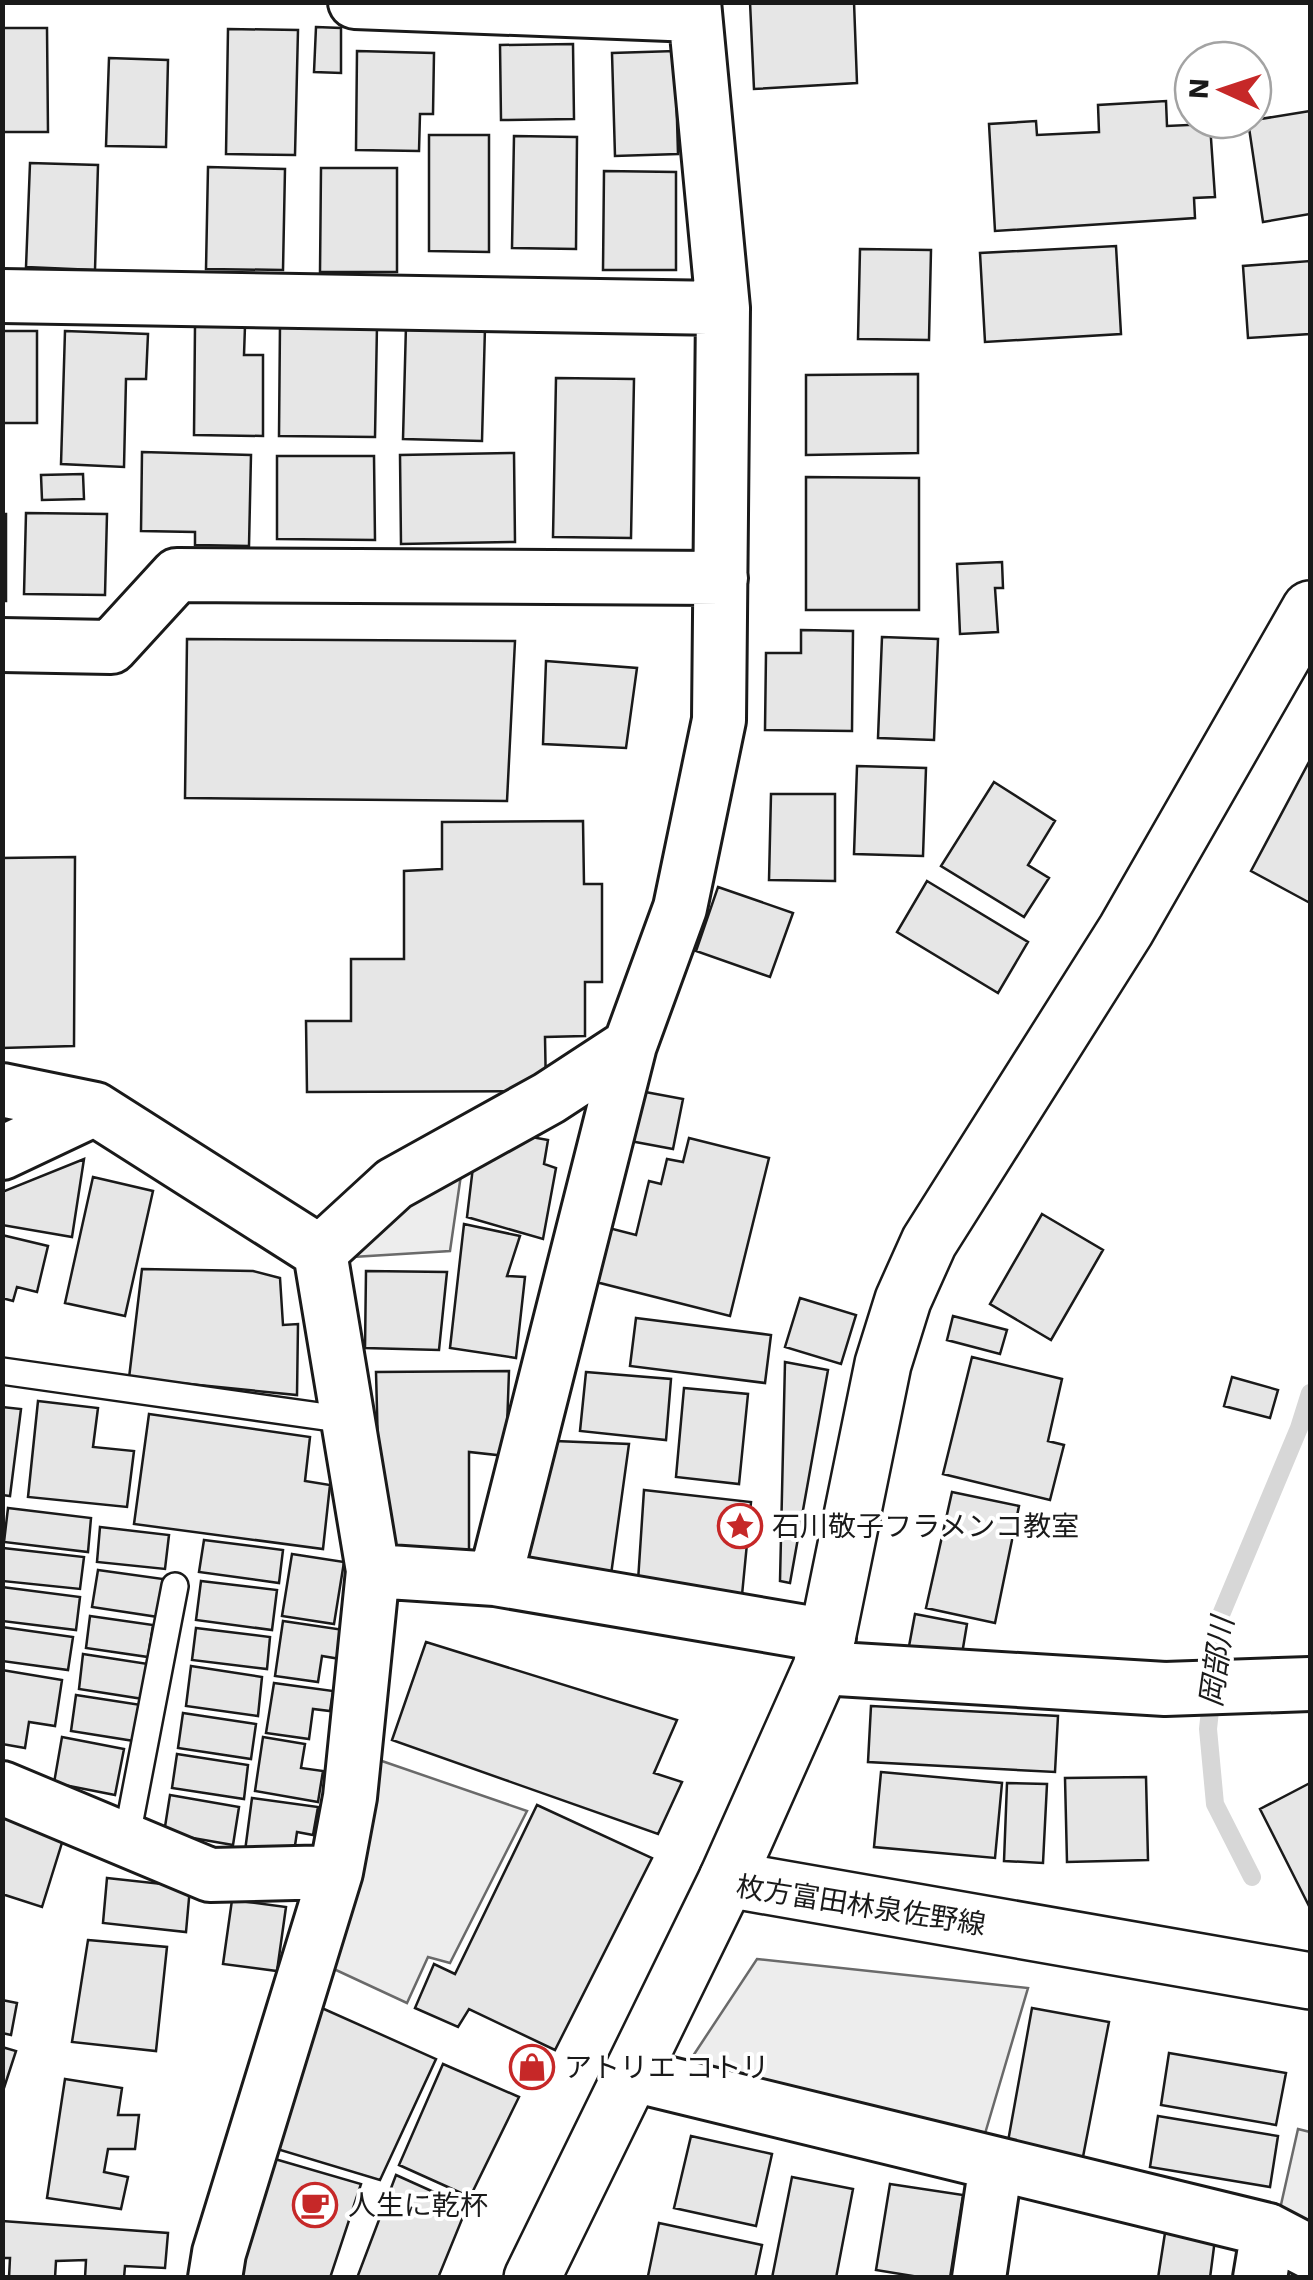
<svg xmlns="http://www.w3.org/2000/svg" width="1313" height="2280" viewBox="0 0 1313 2280" font-family="'Work Sans','Noto Sans JP',sans-serif">
<rect width="100%" height="100%" fill="#fff"/>
<path fill="#ededed" stroke="#6a6a6a" stroke-width="2.5" d="M465,1147l-15,104 -114,7z
M379,1760l148,51 -77,152 -22,-6 -21,46 -84,-39z
M757,1959l271,29 -44,149 -297,-72z
M1298,2129l12,3v103l-32,-17z"/>
<g fill="none" stroke-linecap="round" stroke-linejoin="round">
<path stroke="#d7d7d7" stroke-width="18" d="M1252,1877l-37,-73 -7,-75 12,-112 79,-189 11,-35"/>
</g>
<path fill="#e6e6e6" stroke="#1a1a1a" stroke-width="2.5" d="M750,2h104l3,81 -103,6z
M316,27l25,1v45l-27,-1z
M2,28h45l1,104h-46z
M228,29l70,1 -3,125 -69,-1z
M573,44l1,75 -73,1 -1,-75z
M357,51l77,2 -1,61h-13l-1,37 -63,-1z
M675,51l3,103 -63,2 -3,-103z
M109,58l59,2 -2,87 -60,-1z
M1166,101l1,25 43,-2 5,73 -21,1 1,20 -200,13 -6,-107 47,-3 1,14 62,-3 -1,-27z
M1310,111v103l-47,8 -15,-101z
M429,135h60v117l-60,-1z
M514,136l63,1 -1,112 -64,-1z
M30,163l68,2 -3,105 -69,-3z
M208,167l77,2 -2,101 -77,-1z
M321,168h76v104h-77z
M604,171l72,1v98h-73z
M1116,246l5,88 -136,8 -5,-89z
M860,249l71,1 -2,90 -71,-1z
M1310,261v73l-62,4 -5,-72z
M280,324l97,1 -2,112 -96,-1z
M406,325l79,2 -3,114 -79,-2z
M195,326h50l-1,29h19v81l-69,-1z
M2,331h35v92h-35z
M65,331l83,3 -2,45h-20l-2,88 -63,-3z
M918,374v79l-112,2v-80z
M556,378l78,1 -3,159 -78,-1z
M142,452l109,3 -2,91 -54,-1v-13l-54,-1z
M514,453l1,89 -114,2 -1,-89z
M277,456h97l1,84 -98,-1z
M83,474l1,25 -42,1 -1,-25z
M806,477l113,1v132h-113z
M26,513l81,1 -2,81 -81,-1z
M2,514h4v87h-4z
M1002,562l1,26h-8l3,44 -38,2 -3,-70z
M801,630l52,1 -1,100 -87,-1 1,-77h35z
M882,637l56,2 -4,101 -56,-2z
M187,639l328,2 -8,160 -322,-3z
M546,661l91,7 -11,80 -83,-4z
M1310,760v143l-59,-32z
M857,766l69,2 -3,88 -69,-2z
M994,782l61,39 -27,44 21,13 -25,39 -83,-51z
M771,794h64v87l-66,-1z
M583,821l1,63h18v98h-17v54l-40,1 1,54 -239,1 -1,-71h45v-62h53v-88l38,-2v-47z
M75,857l-1,189 -72,2v-190z
M927,881l101,61 -30,51 -101,-61z
M718,887l75,26 -23,64 -74,-26z
M640,1091l43,8 -10,50 -43,-8z
M504,1132l44,8 -4,24 12,4 -13,71 -76,-22 8,-67z
M689,1138l80,20 -39,158 -134,-34 13,-54 27,7 13,-54 12,3 6,-25 16,3z
M84,1159l-12,78 -70,-12v-33z
M93,1177l60,14 -28,125 -60,-13z
M1042,1214l61,36 -52,90 -61,-36z
M464,1224l56,12 -13,40 18,1 -9,81 -66,-10z
M2,1235l46,11 -11,46 -20,-5 -4,14 -11,-3z
M142,1269l111,2 27,7 3,47 15,-1 -1,71 -168,-17z
M366,1271l81,1 -8,78 -74,-2z
M800,1298l56,17 -15,49 -56,-17z
M953,1316l54,14 -7,24 -53,-14z
M636,1318l135,17 -6,48 -135,-17z
M972,1357l90,22 -14,62 16,4 -14,55 -107,-26z
M785,1362l43,8 -38,213 -10,-2z
M509,1371l-3,85 -37,-4v110h-88l-5,-190z
M586,1372l85,7 -5,61 -86,-9z
M1232,1377l46,13 -8,28 -46,-12z
M684,1388l64,6 -9,90 -63,-7z
M38,1401l60,7 -5,39 41,4 -7,56 -99,-10z
M2,1407l19,2 -11,87 -8,-1z
M149,1414l161,23 -5,44 25,4 -7,64 -189,-25z
M530,1440l99,4 -19,138 -76,-16 -17,-22z
M644,1490l107,12 -9,93 -104,-14z
M952,1492l67,14 -24,117 -69,-15z
M8,1508l83,10 -3,34 -84,-10z
M100,1527l69,8 -4,34 -68,-7z
M204,1540l79,10 -4,33 -80,-11z
M3,1548l81,9 -4,32 -78,-8z
M292,1554l52,8 -10,62 -52,-8z
M98,1570l65,9 -5,38 -66,-10z
M201,1581l76,9 -5,40 -76,-10z
M2,1587l78,10 -4,33 -74,-9z
M915,1614l52,10 -7,42 -53,-9z
M90,1616l63,9 -5,32 -62,-9z
M283,1621l61,9 -4,29 -18,-3 -4,26 -43,-6z
M2,1627l71,10 -5,33 -66,-9z
M196,1628l74,9 -3,32 -75,-9z
M426,1642l251,78 -23,53 28,9 -24,52 -266,-94z
M83,1654l65,10 -5,35 -64,-10z
M191,1666l71,11 -4,39 -72,-10z
M2,1670l60,10 -7,46 -26,-4 -4,26 -23,-4z
M274,1683l59,8 -3,20 -17,-2 -4,30 -43,-6z
M76,1695l65,10 -7,36 -63,-10z
M871,1706l187,10 -3,56 -187,-10z
M183,1713l73,11 -5,35 -73,-11z
M62,1737l62,12 -9,46 -61,-12z
M263,1737l42,7 -4,24 22,3 -5,31 -63,-11z
M177,1754l71,11 -4,34 -72,-11z
M881,1772l121,11 -7,75 -121,-11z
M1146,1777l2,83 -81,2 -2,-84z
M1007,1783l40,1 -4,79 -39,-2z
M1310,1783v125l-50,-99z
M170,1795l69,12 -6,38 -69,-12z
M252,1798l66,9 -5,28 -16,-3 -4,27 -48,-8z
M537,1805l115,53 -97,192 -86,-41 -11,18 -43,-19 19,-44 21,10z
M2,1813l63,20 -23,74 -40,-13z
M107,1878l83,9 -4,45 -83,-9z
M232,1900l54,7 -9,64 -54,-7z
M88,1940l79,7 -11,104 -84,-9z
M2,2000l15,3 -6,32 -9,-2z
M315,2005l121,54 -56,121 -113,-34z
M1032,2008l77,14 -27,140 -75,-15z
M2,2047l14,4 -14,43z
M1169,2053l117,20 -10,52 -115,-20z
M443,2064l76,33 -49,100 -71,-32z
M65,2079l57,9 -4,27h21l-4,34h-27l-4,23 24,5 -7,32 -74,-11z
M1158,2116l120,20 -8,51 -120,-20z
M691,2136l81,18 -16,72 -82,-18z
M268,2157l93,27 -31,94h-98z
M396,2175l71,32 -29,71h-81z
M792,2177l61,12 -17,89h-64z
M890,2184l73,11 -13,83h-25l-49,-8z
M2,2221l166,12 -3,35 -40,-2 -1,12h-39l1,-18 -30,1 -1,17h-46l1,-20h-8z
M659,2223l103,22 -7,33 -107,-2z
M1165,2233l50,6 -5,39h-52z"/>
<g fill="none" stroke-linecap="round" stroke-linejoin="round">
<defs>
<path id="service" d="M2,1371l345,49
M126,1841l49,-255"/>
<path id="minor" d="M355,2l340,13
M2,296l721,12
M2,645l109,2 66,-72 544,3
M2,1090l93,19 225,143 53,319 122,8 334,57
M2,1153l93,-44
M320,1252l74,-68 155,-86 81,-53 50,-137 39,-188 4,-412 -29,-306
M495,1579l135,-534
M821,1668l344,21 145,-5
M2,1788l208,87 126,-3 14,-75 23,-226
M633,2075l635,155 -8,48
M1268,2230l42,22
M215,2278l4,-25 117,-381
M979,2278l17,-114"/>
<path id="tertiary" d="M727,1879l94,-211 62,-304 20,-64 26,-58 197,-312 184,-321"/>
<path id="primary" d="M532,2278l195,-399 583,102"/>
</defs>
<use href="#service" stroke="#1a1a1a" stroke-width="30"/>
<use href="#minor" stroke="#1a1a1a" stroke-width="58"/>
<use href="#tertiary" stroke="#1a1a1a" stroke-width="60"/>
<use href="#primary" stroke="#1a1a1a" stroke-width="60"/>
<use href="#service" stroke="#fff" stroke-width="25"/>
<use href="#minor" stroke="#fff" stroke-width="52"/>
<use href="#tertiary" stroke="#fff" stroke-width="55"/>
<use href="#primary" stroke="#fff" stroke-width="55"/>
</g>
<defs>
<symbol id="sight-ring" viewBox="-11 -11 22 22"><circle r="9.5" fill="#fff" stroke="#c62828" stroke-width="1.5"/><path d="M0-6L1.8-2.2L6-1.7L2.9 1.2L3.7 5.4L0 3.3L-3.7 5.4L-2.9 1.2L-6-1.7L-1.8-2.2Z" fill="#c62828"/></symbol>
<symbol id="shop-ring" viewBox="-11 -11 22 22"><circle r="9.5" fill="#fff" stroke="#c62828" stroke-width="1.5"/><path d="M-5-2.5h2.3a2.7 3.5 0 0 1 5.4 0H5L5.5 6h-11ZM-1.5-2.5h3a1.5 2.3 0 0 0-3 0Z" fill="#c62828"/></symbol>
<symbol id="cafe-ring" viewBox="-11 -11 22 22"><circle r="9.5" fill="#fff" stroke="#c62828" stroke-width="1.5"/><path d="M-5.5-4.5H6V0H3Q3 3.5 0 3.5H-2.5Q-5.5 3.5-5.5 0ZM3-3.2v2h1.7v-2ZM-6 4.5H4V6H-6Z" fill="#c62828"/></symbol>
</defs>
<g fill-rule="evenodd">
<use href="#sight-ring" x="715" y="1501" width="50" height="50"/>
<use href="#shop-ring" x="507" y="2042" width="50" height="50"/>
<use href="#cafe-ring" x="290" y="2180" width="50" height="50"/>
</g>
<g text-anchor="middle" stroke-width="8" stroke-linejoin="round" paint-order="stroke">
<g font-size="28" fill="#1a1a1a" stroke="#fff" text-anchor="start">
<text x="772" y="1536">石川敬子フラメンコ教室</text>
<text x="564" y="2077">アトリエ コトリ</text>
<text x="348" y="2215">人生に乾杯</text>
</g>
<g font-size="28" fill="#1a1a1a" stroke="#fff">
<text transform="translate(861 1905) rotate(9)" y="10">枚方富田林泉佐野線</text>
</g>
<g font-size="30" font-style="italic" fill="#1a1a1a" stroke="#fff">
<text transform="translate(1217 1662) rotate(-82)" y="10">岡部川</text>
</g>
</g>
<rect width="1313" height="2280" fill="none" stroke="#1a1a1a" stroke-width="10"/>
<g transform="translate(1223 90) rotate(273)"><circle r="48" fill="#ffffff" stroke="#a3a3a3" stroke-width="2.5"/>
<path d="M0-8L18 38L0 25L-18 38Z" fill="#c62828"/>
<text y="-15" font-size="28" font-weight="bold" text-anchor="middle" fill="#1a1a1a">N</text>
</g>
</svg>
